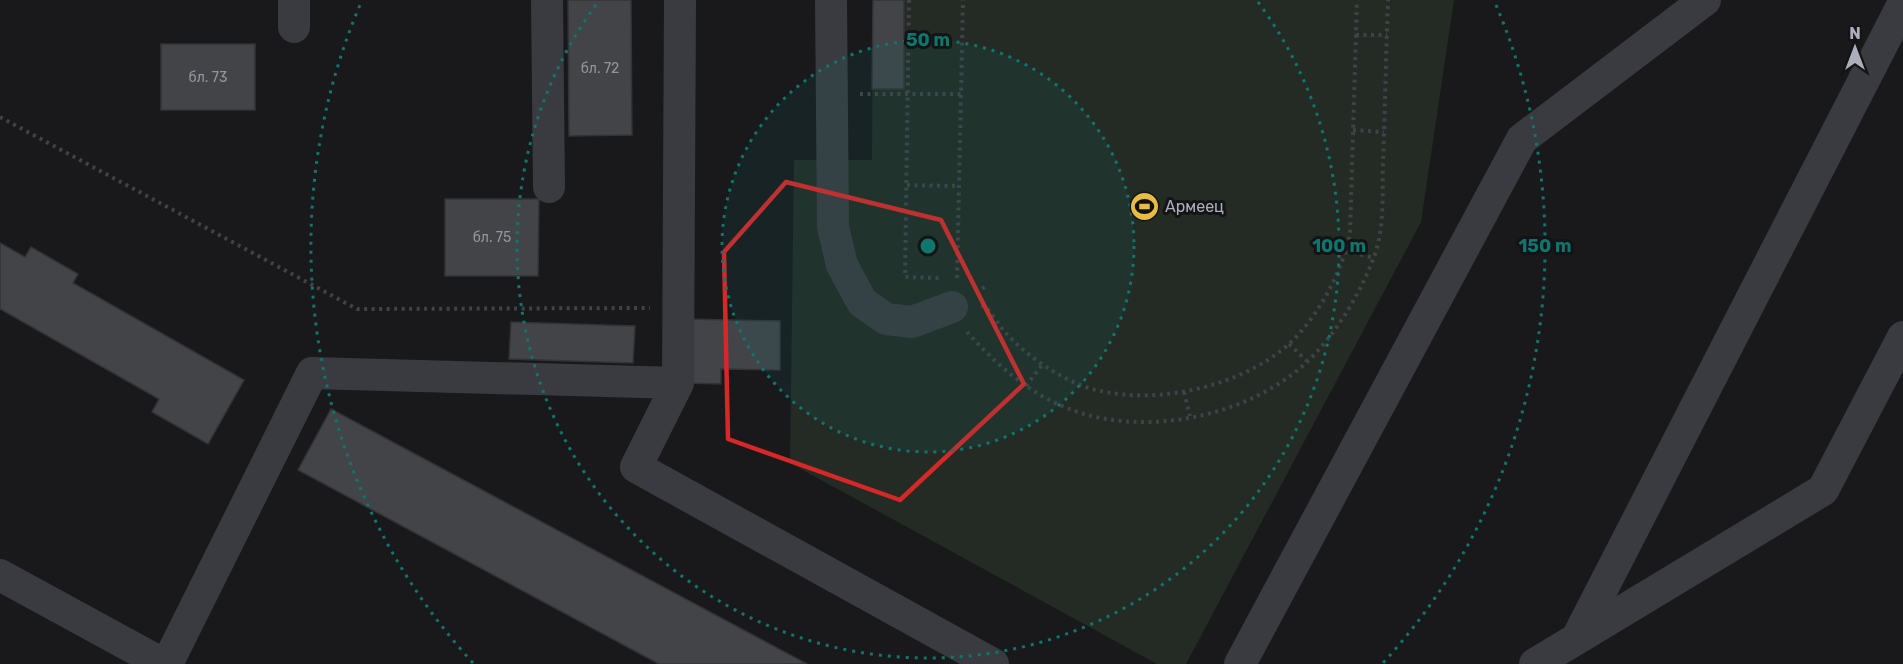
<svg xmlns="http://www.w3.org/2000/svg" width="1903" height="664" viewBox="0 0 1903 664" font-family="Rubik,sans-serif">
<rect width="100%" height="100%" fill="#19191b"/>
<path fill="#232b24" d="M873,0h581l-33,222 -235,442h-29l-367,-201 4,-303h78z"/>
<path fill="#434448" stroke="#333337" stroke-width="1.5" d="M568,0h63l1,135 -63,1z
M873,0h31v89h-32z
M161,44h94v66h-94z
M445,199h94l-1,77h-93z
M0,243l25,14 6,-10 47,27 -5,9 171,97 -36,64 -56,-32 7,-13 -159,-90z
M687,319l93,2v49l-59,-1v15l-35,-1z
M511,322l124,4 -2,37 -124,-4z
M331,409l476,255h-148l-361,-194z"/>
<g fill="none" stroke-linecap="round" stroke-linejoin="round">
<path stroke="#404247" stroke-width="4" stroke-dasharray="3 4.5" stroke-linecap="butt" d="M909,0l-4,277 36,1
M1356,35h31
M860,94h101
M0,117l357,192 293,-1
M1353,130l31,2
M907,185l52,1
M1346,251l28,7
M957,278l6,-278
M976,293l12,-8
M981,305c8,2 17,19 23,26 19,21 41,37 65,49 64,32 168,11 220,-36 29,-27 53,-72 61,-110l7,-234
M967,332c28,31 61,61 100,76 76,31 183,9 242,-48 28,-28 51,-66 65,-103 11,-30 8,-63 9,-94 2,-54 3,-109 5,-163
M1289,344l18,17
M1026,386l16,-21
M1184,392l6,24"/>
<path stroke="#3a3b40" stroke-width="32" d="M294,0v27
M547,0l2,187
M831,0l2,227 9,38 20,37 24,17 26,3 40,-15
M678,383l-42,84 357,197
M0,575l163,89
M1577,638l326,-634
M167,664l145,-291 366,10 2,-383
M1240,664l282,-525 183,-139
M1535,664l288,-174 80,-153"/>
</g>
<path fill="none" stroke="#d62828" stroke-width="4.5" stroke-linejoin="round" d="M786,182l155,38 83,164 -124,116 -172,-61 -4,-187z"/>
<circle cx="928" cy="246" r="206" fill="#0f766e" fill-opacity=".12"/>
<g fill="none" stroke="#0f766e" stroke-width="3" stroke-dasharray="3 6">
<circle cx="928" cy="246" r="206"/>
<path d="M1258 2A411 411 0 1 1 598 2"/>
<path d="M473 663A617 617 0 0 1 360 5M1496 5A617 617 0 0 1 1383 663"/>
</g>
<defs>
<symbol id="stadium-disc" viewBox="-11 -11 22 22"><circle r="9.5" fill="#e8bb44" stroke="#141416"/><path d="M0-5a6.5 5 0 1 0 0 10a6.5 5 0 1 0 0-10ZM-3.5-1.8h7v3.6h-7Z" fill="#111"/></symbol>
</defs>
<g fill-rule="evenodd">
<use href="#stadium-disc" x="1128" y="190" width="33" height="33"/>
</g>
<g text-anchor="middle" stroke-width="6" stroke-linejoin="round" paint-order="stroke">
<g font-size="14" fill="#92949e">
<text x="600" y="73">бл. 72</text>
<text x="208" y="82">бл. 73</text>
<text x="492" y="242">бл. 75</text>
</g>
<g font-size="16" fill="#acafba" stroke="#141416" text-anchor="start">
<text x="1165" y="212">Армеец</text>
</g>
</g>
<circle cx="928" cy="246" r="9" fill="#0f766e" stroke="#141416" stroke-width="3"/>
<g font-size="18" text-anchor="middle" font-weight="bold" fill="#0f766e" stroke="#141416" stroke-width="6" stroke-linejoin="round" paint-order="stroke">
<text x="928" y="46">50 m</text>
<text x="1339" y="252">100 m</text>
<text x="1545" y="252">150 m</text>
</g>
<g transform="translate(1855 48)" stroke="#141416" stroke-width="4.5" paint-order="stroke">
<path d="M0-4.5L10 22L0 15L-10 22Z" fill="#acafba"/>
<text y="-9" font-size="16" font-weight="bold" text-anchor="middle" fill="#acafba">N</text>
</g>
</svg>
